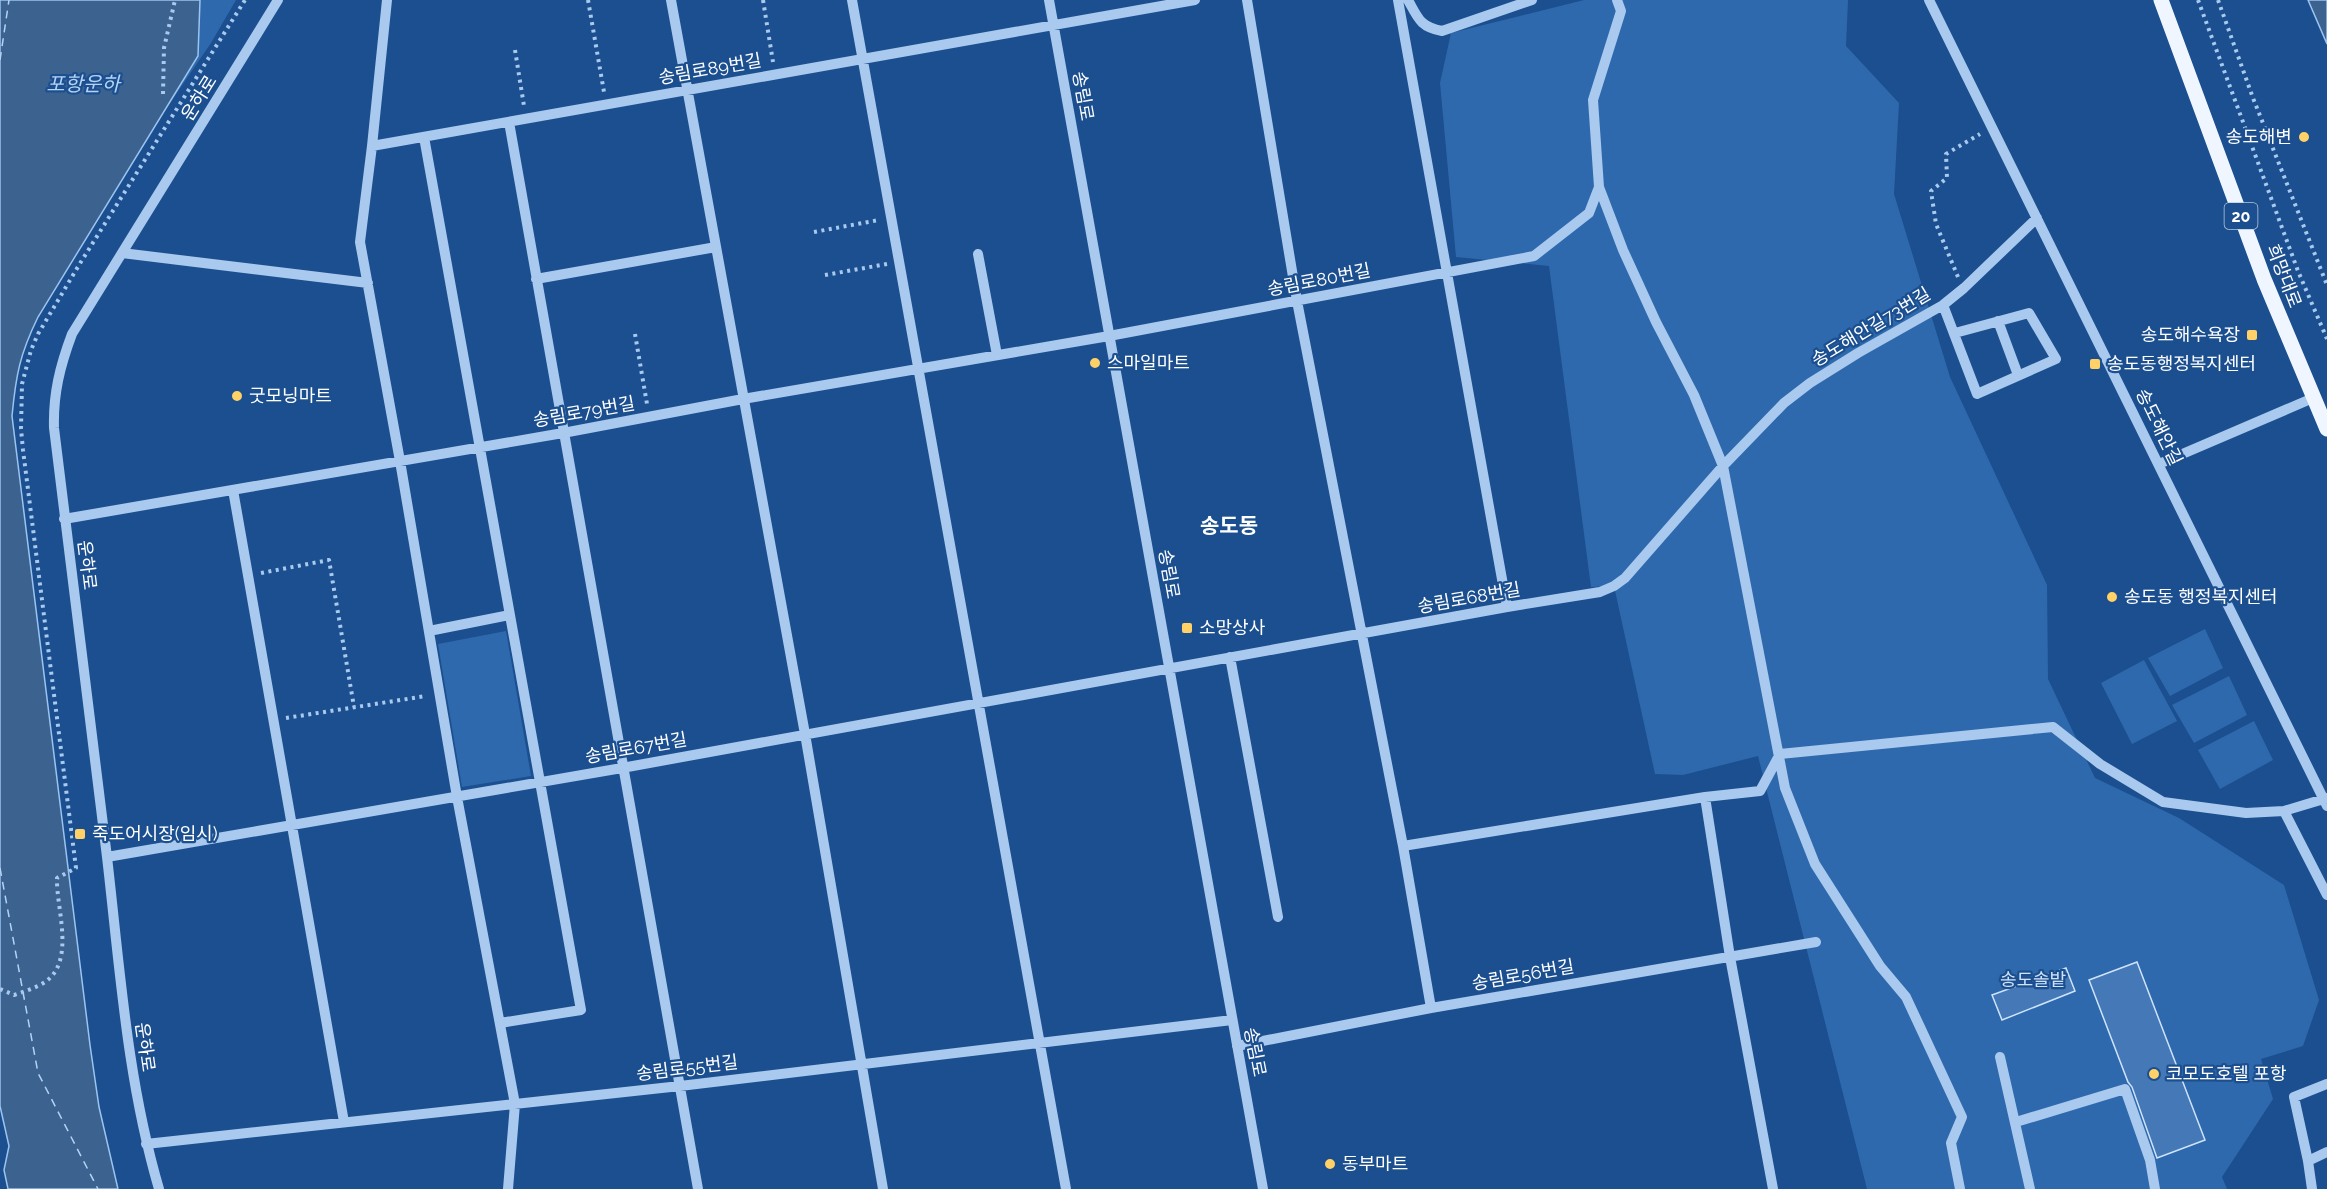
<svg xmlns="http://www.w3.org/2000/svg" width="2327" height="1189" viewBox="0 0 2327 1189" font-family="Raleway,'Noto Sans KR',sans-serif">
<rect width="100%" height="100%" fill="#1b4f8f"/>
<path fill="#2e69ad" d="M167,0h69l-25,43 -54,79z
M1584,0h264l-2,46 53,57 -5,91 56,183 97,208 1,94 47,99 84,40 105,67 35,115 -16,46 -42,13 12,40 -51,78 5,12h-360l-109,-433 -75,19 -28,-1 -41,-188 -23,1 -42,-321 -93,-9 -16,-174 11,-50z
M2205,629l18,39 -53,28 -22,-38z
M506,631l25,145 -69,11 -24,-143z
M2144,660l33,61 -45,23 -31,-61z
M2229,676l18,39 -53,28 -22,-38z
M2254,721l19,39 -53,29 -22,-39z"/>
<path fill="#3c6290" stroke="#9cc4f0" stroke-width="1.5" d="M0,0h200l-2,56 -160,261c-18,37 -22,57 -26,99l78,629 9,62 19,82h-110l-4,-19 5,-24 -9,-40z
M2308,0h19v44z"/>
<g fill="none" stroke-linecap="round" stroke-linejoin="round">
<path stroke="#b5d3f5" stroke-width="1.5" stroke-dasharray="8 6" stroke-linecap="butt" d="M0,60l9,-60
M0,868l38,205 60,116"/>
</g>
<path fill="#4478b7" stroke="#cfe3fa" stroke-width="1.5" d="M2137,962l68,178 -48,18 -25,-71 -4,-5 -39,-102z
M2066,968l9,23 -73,29 -10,-25z"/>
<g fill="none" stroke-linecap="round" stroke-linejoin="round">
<path stroke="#a9c9ee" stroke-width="4" stroke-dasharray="3 4.5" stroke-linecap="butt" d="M588,0l16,92
M763,0l10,62
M2198,0l100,271 29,68
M2218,0l35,98 74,187
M515,50l9,56
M163,94l1,-46 11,-48
M814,232l65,-12
M825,275l62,-11
M1958,277l-22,-53 -5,-33 16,-13 -1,-24 34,-20
M635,334l12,70
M261,573l68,-13 25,147
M286,718l140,-22
M0,989l14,6c9,-3 18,-6 26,-10 38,-19 16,-75 17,-107l19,-10 -53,-418 -2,-21 1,-45 9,-34 7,-16 41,-69 166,-265"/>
<path stroke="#a9c9ee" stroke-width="10" d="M387,0l-15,146 -12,96 40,219 57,336 58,307 -7,85
M671,0l134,734 78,455
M852,0l214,1189
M1049,0l214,1189
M1247,0l50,301 106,545 28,162
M1398,0l109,607
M1408,0c10,18 12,27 34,31l90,-31
M1617,0l4,11 -28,89 6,87 24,63 33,72 38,73 29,71 62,322 30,76 65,102 26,31 56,120 -11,26 9,46
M1929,0l398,806
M509,122l189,1067
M424,137l157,873 -81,13
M372,146l823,-146
M122,253l246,30
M978,254l19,101
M536,279l180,-32
M1943,305l34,89 79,-35 -27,-46 -74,20
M1998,321l20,54
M2159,464l154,-66
M233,490l111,632
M64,519l499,-86 180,-34 366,-63 425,-80 55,-43 10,-26
M429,631l81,-16
M1230,657l48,260
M1780,754l273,-27 47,37 63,38 83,11 38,-2 43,-13
M1705,797l25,160 43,232
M2284,811l43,84
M1403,846l302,-49 55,-6 20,-37
M107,857l515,-89 885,-161 93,-15 14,-6 11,-8 98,-112 61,-63 26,-20 48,-30 85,-48 21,-17 73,-70
M1237,1046l194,-38 385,-66
M2000,1057l30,132
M2016,1122l109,-33 25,71 5,29
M146,1144l534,-58 552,-66
M2308,1161l19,-9
M159,1189c-32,-109 -39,-220 -52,-332 -17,-143 -36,-286 -53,-429 -1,-34 6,-62 18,-94l206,-334
M2312,1189l-4,-28 -14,-64 33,-13"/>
<path stroke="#f0f6ff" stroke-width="15" d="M2161,0l103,279 63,150"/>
</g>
<g fill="#ffd166" stroke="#1b4f8f" stroke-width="2">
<circle cx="2304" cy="137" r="6"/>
<rect x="2246" y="329" width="12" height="12" rx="3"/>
<circle cx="1095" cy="363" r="6"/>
<rect x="2089" y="358" width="12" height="12" rx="3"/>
<circle cx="237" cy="396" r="6"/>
<circle cx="2112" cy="597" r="6"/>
<rect x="1181" y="622" width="12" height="12" rx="3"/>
<rect x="74" y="828" width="12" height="12" rx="3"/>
<circle cx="2154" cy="1074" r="6"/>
<circle cx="1330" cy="1164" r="6"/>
</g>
<g text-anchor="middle" stroke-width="4.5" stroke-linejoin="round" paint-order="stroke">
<rect fill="#1b4f8f" stroke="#bbcadd" stroke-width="1.5" x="2224.5" y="203" width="33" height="26" rx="4.5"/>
<g font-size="16" font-weight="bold" fill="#fff">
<text x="2241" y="222">20</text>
</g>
<g font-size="18" fill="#fff" stroke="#1b4f8f">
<text transform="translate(710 69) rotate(-10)" y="6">송림로89번길</text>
<text transform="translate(1083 96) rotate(80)" y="6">송림로</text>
<text transform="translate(199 98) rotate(-58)" y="6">운하로</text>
<text transform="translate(2284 276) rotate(69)" y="6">희망대로</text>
<text transform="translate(1319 280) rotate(-11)" y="6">송림로80번길</text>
<text transform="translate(1871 327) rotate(-31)" y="6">송도해안길73번길</text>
<text transform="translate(584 412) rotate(-10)" y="6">송림로79번길</text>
<text transform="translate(2159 427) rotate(64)" y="6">송도해안길</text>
<text transform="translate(87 565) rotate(83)" y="6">운하로</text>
<text transform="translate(1169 574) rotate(80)" y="6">송림로</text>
<text transform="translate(1469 598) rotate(-10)" y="6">송림로68번길</text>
<text transform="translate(636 748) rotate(-10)" y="6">송림로67번길</text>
<text transform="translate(1523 975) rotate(-10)" y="6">송림로56번길</text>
<text transform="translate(145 1047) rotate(82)" y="6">운하로</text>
<text transform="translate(1255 1052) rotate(79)" y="6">송림로</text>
<text transform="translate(687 1068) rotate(-7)" y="6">송림로55번길</text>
</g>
<g font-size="18" fill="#fff" stroke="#1b4f8f" text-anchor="start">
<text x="2292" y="143" text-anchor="end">송도해변</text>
<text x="2240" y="341" text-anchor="end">송도해수욕장</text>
<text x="1107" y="369">스마일마트</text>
<text x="2107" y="370">송도동행정복지센터</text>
<text x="249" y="402">굿모닝마트</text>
<text x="2124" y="603">송도동 행정복지센터</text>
<text x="1199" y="634">소망상사</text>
<text x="92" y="840">죽도어시장(임시)</text>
<text x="2166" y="1080">코모도호텔 포항</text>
<text x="1342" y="1170">동부마트</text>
</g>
<g font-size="18" fill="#cfe3fa" stroke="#1b4f8f">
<text x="2033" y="986">송도솔밭</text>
</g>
<g font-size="20" font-style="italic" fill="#b5d3f5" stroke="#1b4f8f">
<text x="83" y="91">포항운하</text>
</g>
<g font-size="21" font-weight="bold" fill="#fff" stroke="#1b4f8f">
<text x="1229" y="533">송도동</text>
</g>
</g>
</svg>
